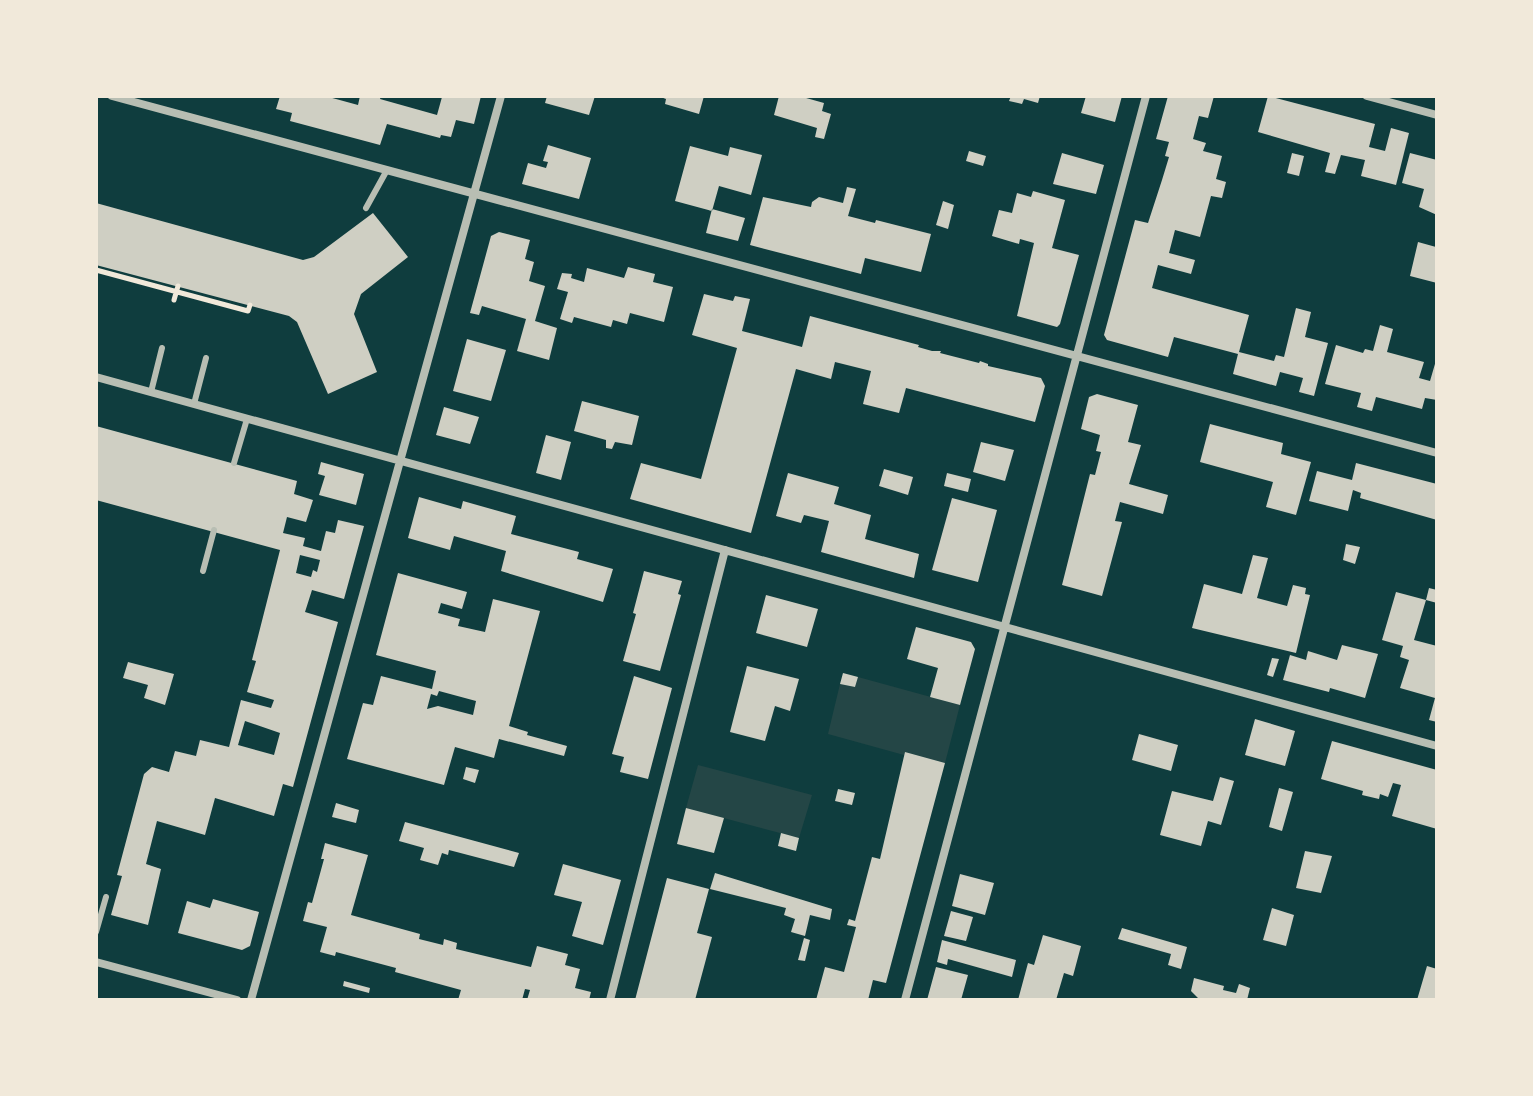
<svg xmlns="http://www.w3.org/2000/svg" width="1533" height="1096" viewBox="0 0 1533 1096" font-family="Manrope,sans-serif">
<rect width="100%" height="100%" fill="#0f3d3e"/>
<path fill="#244646" d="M858,677l102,28 -15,58 -40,-11 -1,3 -76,-21 12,-50 15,3z
M698,765l114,30 -13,43 -113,-30z"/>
<path fill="#cfcfc3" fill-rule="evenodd" d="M280,96h45l33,9 2,-9h21l-1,3 57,16 5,-18 3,-1h36l-7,28 -18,-4 -5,17 -10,-2 -1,3 -53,-14 -7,21 -90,-24 2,-8 -16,-4z
M547,96h48l-6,19 -44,-12z
M658,96h46l-5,18 -34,-10 1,-5z
M779,96h20l25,7 -2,8 9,3 -7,25 -9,-2 2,-9 -43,-13z
M1011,96h29l-2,7 -14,-4 -2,5 -13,-3z
M1086,96h36l-7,26 -34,-9z
M1168,96h46l-6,22 -9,-2 -6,23 13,4 -3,8 19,5 -6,23 10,3 -4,16 -11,-2 -11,41 -25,-7 -6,23 26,7 -4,14 -33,-9 -6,23 97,27 -10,37 35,9 2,-6 8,2 12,-49 15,4 -6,25 23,6 -14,53 -15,-4 4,-14 -23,-6 -4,14 -43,-12 5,-20 -64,-17 -6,20 -61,-17 -3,-5 31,-115 13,3 14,-43 7,-23 -4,-1 4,-14 -13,-3z
M1268,96l107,28 -6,23 16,4 6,-23 18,5 -13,52 -35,-9 4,-16 -24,-5 -6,19 -10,-2 5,-19 -72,-21z
M548,145l43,13 -12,41 -57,-15 6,-21 18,5 2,-6 -5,-1z
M690,146l38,10 2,-9 32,8 -11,40 -32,-9 -7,25 -37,-10z
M969,151l17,5 -3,10 -17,-5z
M1062,153l42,12 -8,29 -43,-10z
M1292,153l12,3 -5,20 -12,-3z
M1410,153l27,7v55l-18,-8 5,-18 -22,-6z
M847,187l9,2 -8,27 27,7 1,-3 55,14 -10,38 -56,-14 -4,16 -111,-29 13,-48 48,10 1,-5 7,-5 24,6z
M1033,191l32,9 -13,48 27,7 -19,69 -3,3 -40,-11 17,-73 -14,-4 -1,5 -27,-8 7,-26 13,3 5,-20 14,4z
M943,201l11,4 -6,24 -12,-4z
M96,203l207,57 11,-3 59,-44 35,44 -47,37 -7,20 23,58 -49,22 -31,-72 -8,-6 -193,-51z
M712,209l33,9 -7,23 -32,-8z
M499,232l31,8 -5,19 9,3 -5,19 16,5 -10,35 22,7 -8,32 -32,-9 9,-32 -44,-13 -3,9 -9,-2 21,-77z
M1418,242l18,5 1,36 -27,-7z
M628,267l27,7 -2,8 20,5 -9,35 -34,-9 -3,11 -14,-4 -2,7 -37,-10 -2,6 -12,-4 8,-27 -11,-3 5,-16 10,1 -1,4 13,4 3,-14 37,10z
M704,294l29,7 2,-5 15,3 -8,32 60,16 8,-31 109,29 -1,2 14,4h9l-1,2 39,10 1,-2 8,3v2l53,12 4,8 -10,36 -129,-34 -7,25 -36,-9 8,-33 -36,-9 -4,17 -35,-10 -45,164 -121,-34 11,-36 60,16 36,-131 -45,-13z
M1380,325l13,4 -6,23 37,10 -5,16 11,3 7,-24v43l-12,-2 -3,11 -46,-12 -4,14 -15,-4 4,-14 -36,-9 11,-39 27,8 2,-4 8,2z
M467,339l39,11 -15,51 -38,-10z
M1097,394l41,11 -10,37 13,3 -12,39 39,11 -5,19 -43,-12 -5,19 7,1 -20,74 -40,-11 28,-111 5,1 6,-23 -5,-1 4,-16 -19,-6 8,-32z
M582,401l57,15 -7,29 -17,-3 -3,7 -6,-1v-8l-32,-9z
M444,407l35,10 -9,27 -34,-9z
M1210,424l73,19 -2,11 30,8 -15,53 -30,-8 7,-25 -73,-20z
M96,426l201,55 -3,13 19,6 -7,22 -19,-5 -4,16 22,5 -2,8 18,5 5,-20 9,2 3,-13 26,6 -20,73 -32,-9 -7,22 33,10 -45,165 -10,-3 -9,32 -59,-18 -10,37 -48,-14 -11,43 15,5 -13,56 -37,-10 11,-39 -5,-1 27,-101 8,-7 17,5 6,-21 21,5 4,-16 29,7 12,-47 30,8 3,-8 -27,-8 9,-31 -4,-1 28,-110 -184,-50zM300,555l20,5 -3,12 -4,-2 -2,7 -15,-4zM245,721l35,12 -6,22 -36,-10z
M546,435l25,7 -10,38 -25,-7z
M981,442l33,8 -9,31 -32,-9z
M321,462l43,12 -8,31 -37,-10 6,-19 -7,-2z
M1356,463l81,21v36l-77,-22 1,-5 -8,-3 -5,21 -39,-10 8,-30 35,9z
M884,469l29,8 -5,18 -29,-9z
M788,473l51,14 -5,17 37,11 -6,24 54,15 -5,24 -93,-26 8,-31 -25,-6 -3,8 -25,-7z
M947,473l24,6 -3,13 -24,-6z
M419,497l42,12 2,-8 53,15 -5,18 68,18 -2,7 36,10 -10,33 -102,-31 5,-20 -52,-15 -4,14 -42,-12z
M952,498l45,12 -19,72 -46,-12z
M1346,544l14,3 -5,17 -12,-4z
M1253,555l15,3 -11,40 30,8 6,-21 13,3 -1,6 5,1 -14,58 -104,-25 12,-44 38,10z
M644,571l38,10 -4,13 3,1 -21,76 -37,-10 13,-47 -3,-1z
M398,573l69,19 -5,17 -21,-6 -3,10 22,6 -2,7 27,6 8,-33 47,12 -31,115 19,6 -1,3 40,11 -3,10 -65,-17 -5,19 -39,-11 -11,38 -97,-26 16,-56 10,2 8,-29 51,13 4,-18 -60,-16zM439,691l37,10 -3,14 -35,-9 -11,3 4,-15 6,2z
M1429,588l8,2v13l-11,-3z
M1396,592l30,8 -12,40 23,6v76l-8,-2 6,-22 -35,-10 9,-28 -9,-3 3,-11 -21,-6z
M766,595l52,14 -11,38 -51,-14z
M916,627l55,15 4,7 -15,56 -30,-8 8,-29 -31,-9z
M1342,645l36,9 -13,44 -35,-10 -1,4 -46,-12 7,-25 16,5 2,-9 29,9z
M1272,658l7,1 -6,18 -6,-2z
M128,662l46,12 -9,31 -21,-7 4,-13 -25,-7z
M747,666l52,13 -9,32 -15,-5 -10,35 -35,-9z
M843,673l15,4 -3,10 -15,-3z
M634,676l38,12 -24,91 -28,-7 4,-15 -12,-3z
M1255,719l40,12 -10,35 -40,-11z
M1139,734l39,11 -7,26 -39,-11z
M1332,741l105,29v59l-45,-13 9,-31 -8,-2 -5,14 -8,-3 -1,5 -17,-4 1,-4 -42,-12z
M905,752l40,11 -59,220 -13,-3 -5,20h-52l9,-33 19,5 12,-45 -9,-2 2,-6 6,2 17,-64 8,2z
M466,767l13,3 -4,13 -12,-4z
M1220,777l14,4 -13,44 -13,-4 -7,25 -41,-11 12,-44 41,10z
M1279,788l14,4 -11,39 -13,-4z
M838,789l17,4 -3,12 -17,-4z
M336,803l23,7 -3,13 -24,-6z
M686,808l38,10 -10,35 -37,-9z
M405,822l114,31 -5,14 -65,-17 -1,5 -6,-2 -4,12 -18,-5 4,-12 -25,-7z
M781,833l18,5 -3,13 -18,-5z
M325,843l43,12 -17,60 69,19 -1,5 24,6 1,-6 13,4 -1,6 75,18 6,-21 31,8 -3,11 15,4 -5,19 16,4 -2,8h-62l3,-10 -5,-1 -3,11h-64l3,-10 -66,-18 1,-4 -60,-16 -1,4 -15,-4 7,-25 -24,-6 5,-19 4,1 12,-44h-3z
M1305,851l27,5 -11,37 -25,-5z
M563,864l58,16 -18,65 -31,-9 10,-34 -28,-7z
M715,873l117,36 -2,11 -20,-5 -5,21 -14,-4 4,-13 -11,-4 2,-7 -76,-19z
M960,874l34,9 -9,32 -33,-9z
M667,878l42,11 -12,44 15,4 -17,63h-60z
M213,899l46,13 -9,34 -8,4 -64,-17 9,-32 23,7z
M1272,908l22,7 -8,31 -23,-6z
M951,911l22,6 -7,24 -22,-5z
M1122,928l65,19 -6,22 -13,-4 3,-11 -53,-15z
M1043,935l38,11 -8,30 -9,-3 -8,27h-38l10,-37 6,2z
M804,938l6,2 -5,21 -7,-1z
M942,940l74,20 -4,17 -64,-18 -1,6 -10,-3z
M1427,966l10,3v31h-20z
M936,967l32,8 -7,25h-34z
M1194,978l30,8 -1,4 13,3 3,-9 11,4 -3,12h-47l-9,-9z
M344,981l26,7 -1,5 -26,-7z"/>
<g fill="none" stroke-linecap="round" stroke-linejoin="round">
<path stroke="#f1e9da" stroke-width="5" d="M96,270l152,41 2,-6
M174,300l4,-14"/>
<path stroke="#b8beb3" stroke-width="6" d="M366,208l21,-38
M151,392l11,-44
M194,404l12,-46
M234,463l13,-44
M203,571l11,-41
M96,932l10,-35"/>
<path stroke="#b8beb3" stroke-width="8" d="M112,96l1325,357
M1367,96l70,19
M96,377l1341,369
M96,962l141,38
M251,1000l250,-904
M610,1000l115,-450
M905,1000l241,-904"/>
</g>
<rect width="1533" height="1096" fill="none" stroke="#f1e9da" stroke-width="196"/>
</svg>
